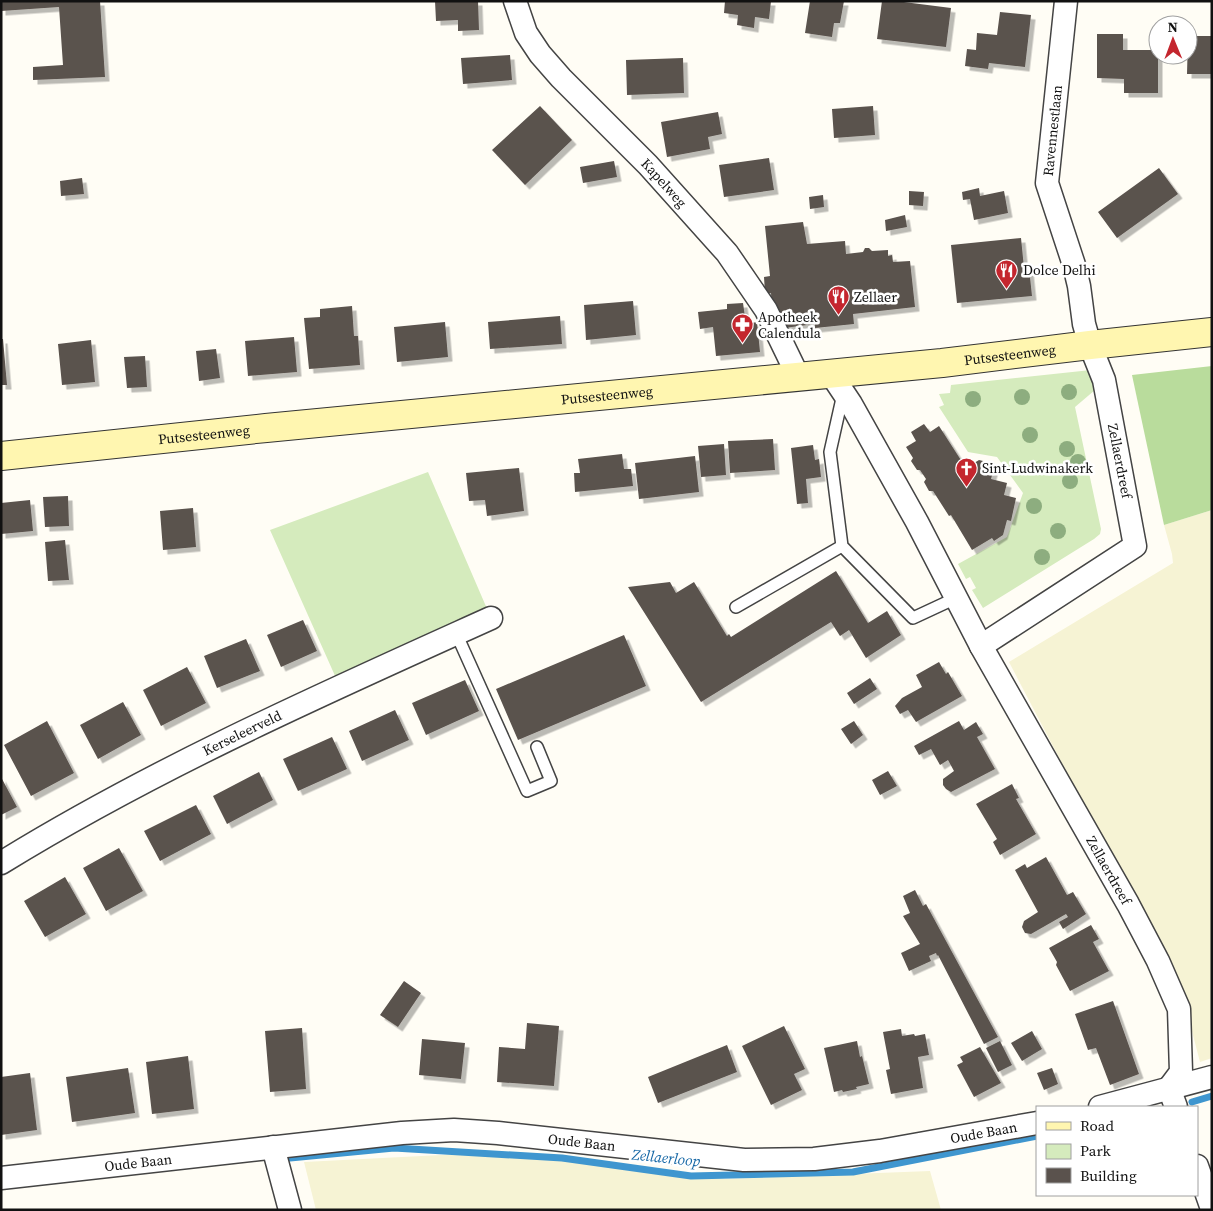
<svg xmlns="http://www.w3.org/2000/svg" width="1213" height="1211" viewBox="0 0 1213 1211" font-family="'Source Serif 4',serif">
<defs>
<filter id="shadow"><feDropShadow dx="4.5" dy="4.5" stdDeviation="0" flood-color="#0004"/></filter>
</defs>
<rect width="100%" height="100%" fill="#fffdf5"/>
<path fill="#f6f3d4" d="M1212,510v548l-12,4 -18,-69 -173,-331 164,-99 -1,-9 -8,-29z
M500,1152l225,27 205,-8 11,39h-625l-12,-48z"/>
<path fill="#d5ebbd" d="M1091,370l4,20 -20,17 26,122 -1,5 -6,5 -111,69 -11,-18 4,-2 -6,-11 -4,2 -8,-15 49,-27 16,-44 -26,-36 -29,-5 -29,-45 5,-2 -5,-11 11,-1 1,-8z
M428,472l63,146 -151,69 -70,-157z"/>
<path fill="#b9dc9c" d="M1212,366v144l-48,15 -32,-150z"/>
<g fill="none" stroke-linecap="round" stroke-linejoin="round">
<path stroke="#3f96cf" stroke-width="7" d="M1192,1102l20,-6
M290,1158l104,-10 168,10 129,18 162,-4 184,-36"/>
</g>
<path fill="#5a524d" filter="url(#shadow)" d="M1,1h99l5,76 -72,3v-13l30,-2 -4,-58 -58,4z
M435,1h43l1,29 -21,1v-11l-22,1z
M725,1h46l-2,18 -14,-2 -1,11 -17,-3 1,-10 -14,-2z
M810,1h34l-4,22h-6l-2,14 -27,-4z
M882,1h14l55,7 -5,39 -69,-8z
M1000,12l31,3 -6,52 -36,-4 -1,6 -23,-3 2,-17 9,1 1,-17 20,2z
M1097,34h26v16h35v43h-34v-14l-27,-1z
M1188,36h24v38h-25z
M510,55l2,25 -49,4 -2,-26z
M683,58l1,35 -57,2 -1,-35z
M540,106l32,34 -47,45 -33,-35z
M873,106l2,29 -41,3 -2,-29z
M718,112l4,22 -14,3 2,12 -43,8 -6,-35z
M769,158l5,32 -50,7 -5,-32z
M614,161l3,16 -34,6 -3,-16z
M1159,168l19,26 -61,44 -19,-26z
M82,178l2,16 -23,2 -1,-15z
M979,188l1,8 24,-5 4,22 -34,7 -4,-21 -7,1 -1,-8z
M909,191l15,1 -1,14 -14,-1z
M823,195l1,12 -14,2 -1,-12z
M905,215l2,12 -21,4 -1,-11z
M803,222l4,22 38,-3 1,13 17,-2 2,-4h4l3,3 16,-1v6l4,-1 1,7 17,-1 5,46 -62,7 1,10 -39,4v-4l-31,4 -5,-7 -1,-14h-6l-1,-14h-6l-1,-16 6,-1 -5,-50z
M1021,238l3,30h5l3,28 -75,7 -6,-58z
M633,301l3,34 -50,5 -2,-35z
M743,303l3,21 11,-2 3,30 -44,4 -3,-29 -13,2 -2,-17 29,-3v-5z
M352,306l2,30h4l2,29 -51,4 -5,-51 16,-1v-8z
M560,316l2,28 -72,5 -2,-27z
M445,322l3,35 -51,5 -3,-35z
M294,337l3,35 -49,4 -3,-35z
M1,339h2l4,46h-6z
M91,340l4,42 -33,3 -4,-41z
M216,349l4,29 -21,3 -3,-30z
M145,356l2,31 -20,1 -3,-31z
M924,424l6,8 9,-6 27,42 13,-8 16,4 -4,15 16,4 -3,12 12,3 -5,23 -4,-1 -4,15 -9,6 -2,-3 -20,12 -21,-35 -2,1 -16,-25h-4l-5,-9 2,-3 -6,-9h-3l-6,-9 2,-3 -7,-11 10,-6 -5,-9z
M773,439l2,31 -45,3 -2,-32z
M724,444l2,31 -25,2 -3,-31z
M813,445l2,15 4,-1 2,18 -15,2 2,24 -11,1 -6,-56z
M622,454l2,15h7l2,17 -58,6 -1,-19h6l-2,-14z
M695,456l4,36 -60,7 -4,-36z
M519,468l5,43 -37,5 -2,-16 -16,1 -3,-28z
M68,496l1,30 -24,1 -2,-30z
M30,500l3,31 -32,3v-31z
M193,508l3,39 -33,3 -3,-39z
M65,540l4,40 -21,1 -3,-39z
M836,571l32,52 19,-12 14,24 -35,23 -17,-28 -9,6 -9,-14 -130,80 -73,-115 42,-5 6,11 18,-11 33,54 2,-2 2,3z
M303,620l14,31 -36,16 -14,-32z
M624,635l22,51 -128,54 -22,-51z
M246,639l14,32 -43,17 -13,-32z
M939,662l7,12 2,-2 14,24 -46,26 -8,-12 -8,4 -5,-8 7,-8 20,-11 -6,-12z
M187,667l19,36 -45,23 -18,-36z
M870,678l7,11 -23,15 -7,-11z
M465,680l14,31 -53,24 -14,-32z
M123,702l18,33 -43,24 -18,-34z
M395,710l14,30 -47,21 -13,-30z
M47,721l27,52 -43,23 -27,-51z
M854,721l9,14 -12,9 -10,-15z
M959,721l5,9 12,-8 7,12 -6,3 18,32 -44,23 -5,-3 -3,-4v-6l11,-8 -6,-11 -8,5 -9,-16 -12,6 -5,-9z
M332,737l15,32 -49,22 -15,-32z
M888,771l9,15 -17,9 -8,-15z
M259,772l14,28 -46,24 -14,-28z
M1,777l16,30 -16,8z
M1012,784l7,14 -3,1 20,35 -36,21 -7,-13 4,-3 -21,-35z
M196,805l15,29 -51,27 -16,-30z
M119,848l24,43 -37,20 -23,-43z
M1046,857l21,38 6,-3 13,22 -23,15 -4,-7 9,-5 -2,-3 -35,20 -6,-1 -3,-6 2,-6 14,-9 -23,-42 10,-6 2,4z
M65,877l21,37 -41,23 -21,-36z
M915,890l8,16 3,-2 72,133 -14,7 -46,-89 -1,1 -1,-3 -7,3 2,5 -22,10 -8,-18 19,-9 -17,-28 7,-3 -7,-17z
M1091,925l8,14 -6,3 16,29 -39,20 -14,-26 1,-3 -8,-14z
M404,981l17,12 -23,34 -18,-12z
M1113,1001l26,73 -29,11 -14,-37 -8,2 -13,-36z
M527,1023l32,3 -5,60 -57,-4 2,-35 26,2z
M784,1026l21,43 -11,5 8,16 -31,15 -29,-59z
M302,1028l4,61 -36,3 -5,-61z
M901,1029l1,7 12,-2 1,2 10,-2 4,21 -11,2 5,31 -32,6 -5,-24 4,-1 -7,-37z
M1032,1031l10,18 -20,12 -11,-18z
M422,1039l43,4 -4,36 -42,-4z
M857,1041l3,16 2,-1 7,28 -13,3 1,2 -14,3 -1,-2 -8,2 -10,-44z
M1000,1041l12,24 -14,7 -12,-24z
M727,1045l10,27 -79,31 -10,-26z
M980,1047l21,36 -27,14 -17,-32 6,-3 -3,-5z
M188,1056l6,53 -42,5 -6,-52z
M128,1068l7,45 -63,9 -6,-45z
M1052,1068l6,16 -14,6 -7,-17z
M30,1073l7,57 -36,5v-58z"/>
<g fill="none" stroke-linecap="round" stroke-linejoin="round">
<defs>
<path id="lane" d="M842,546l71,72 43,-20
M736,607l106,-61 -12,-94 13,-58
M456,633l71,158 24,-10 -14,-34"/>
<g id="street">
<path id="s1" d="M515,1l11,32 14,21 21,24 87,87 79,88 39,57 32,66"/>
<path id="s2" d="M831,374l20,30 66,118 64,124 147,258 30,57 21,48 2,63 -12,16"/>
<path id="s3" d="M981,646l154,-100 -31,-166 -14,-35 -6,-21 -5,-38 -5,-21 -27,-82 19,-182"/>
<path id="s4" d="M1,863c156,-96 324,-170 490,-245"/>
<path d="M1169,1088l7,19"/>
<path d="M1100,1107l112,-30"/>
<path d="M273,1147l17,63"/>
<path d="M1197,1166l15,43"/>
<path id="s5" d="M1,1178l401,-45 52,-3 44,3 246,27 70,-1 66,-8 157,-28"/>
</g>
<g id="secondary">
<path id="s6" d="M1,456l265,-28 676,-65 148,-18 122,-13"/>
</g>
</defs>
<use href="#lane" stroke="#444" stroke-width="14"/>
<use href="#street" stroke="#444" stroke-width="25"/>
<use href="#secondary" stroke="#333" stroke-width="30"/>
<use href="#lane" stroke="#fff" stroke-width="11"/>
<use href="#street" stroke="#fff" stroke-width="22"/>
<use href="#secondary" stroke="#fff6b0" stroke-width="28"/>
</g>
<g fill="#8dad7f">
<circle cx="1069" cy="392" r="8"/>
<circle cx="1022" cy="397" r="8"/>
<circle cx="973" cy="399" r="8"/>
<circle cx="1030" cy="435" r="8"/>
<circle cx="1067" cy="449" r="8"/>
<circle cx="1078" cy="462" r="8"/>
<circle cx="1070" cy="481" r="8"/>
<circle cx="1034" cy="506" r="8"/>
<circle cx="1058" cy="531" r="8"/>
<circle cx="1042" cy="557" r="8"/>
</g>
<defs>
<symbol id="restaurant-pin" viewBox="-11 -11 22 30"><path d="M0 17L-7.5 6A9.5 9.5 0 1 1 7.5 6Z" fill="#c4262e" stroke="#fff"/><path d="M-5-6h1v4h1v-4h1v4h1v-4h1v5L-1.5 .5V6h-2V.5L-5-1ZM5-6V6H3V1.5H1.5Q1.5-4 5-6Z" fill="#fff"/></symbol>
<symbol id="pharmacy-pin" viewBox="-11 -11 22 30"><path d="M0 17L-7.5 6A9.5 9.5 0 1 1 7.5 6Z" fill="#c4262e" stroke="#fff"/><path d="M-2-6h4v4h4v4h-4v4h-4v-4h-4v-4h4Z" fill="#fff"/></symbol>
<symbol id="church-pin" viewBox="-11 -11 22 30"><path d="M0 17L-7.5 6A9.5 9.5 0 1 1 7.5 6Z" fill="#c4262e" stroke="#fff"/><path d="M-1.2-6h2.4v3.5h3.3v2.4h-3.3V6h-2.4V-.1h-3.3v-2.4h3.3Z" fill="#fff"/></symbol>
</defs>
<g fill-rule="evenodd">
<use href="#restaurant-pin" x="994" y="258" width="25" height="34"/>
<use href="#restaurant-pin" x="826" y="284" width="25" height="34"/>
<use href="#pharmacy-pin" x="730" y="312" width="25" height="34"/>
<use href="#church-pin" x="954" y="456" width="25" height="34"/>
</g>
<g text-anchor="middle" stroke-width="5" stroke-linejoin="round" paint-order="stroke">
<g font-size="14" fill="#111" stroke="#fff">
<text dy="5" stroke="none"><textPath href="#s3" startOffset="611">Ravennestlaan</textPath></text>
<text dy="5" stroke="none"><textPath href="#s1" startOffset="238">Kapelweg</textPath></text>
<text dy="5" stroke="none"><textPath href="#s6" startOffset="1014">Putsesteenweg</textPath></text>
<text dy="5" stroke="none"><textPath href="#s6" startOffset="609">Putsesteenweg</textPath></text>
<text dy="5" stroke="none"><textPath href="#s6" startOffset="204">Putsesteenweg</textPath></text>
<text transform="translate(1120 461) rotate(79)" y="5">Zellaerdreef</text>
<text dy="5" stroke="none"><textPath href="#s4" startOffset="274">Kerseleerveld</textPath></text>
<text dy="5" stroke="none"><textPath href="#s2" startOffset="569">Zellaerdreef</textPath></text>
<text dy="5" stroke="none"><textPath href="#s5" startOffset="989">Oude Baan</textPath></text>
<text dy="5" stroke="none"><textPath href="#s5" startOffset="584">Oude Baan</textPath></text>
<text dy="5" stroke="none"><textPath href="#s5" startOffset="138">Oude Baan</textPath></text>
</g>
<g font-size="14" fill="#111" stroke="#fff" text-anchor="start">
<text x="1023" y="275">Dolce Delhi</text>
<text x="854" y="302">Zellaer</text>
<text x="758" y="322">Apotheek<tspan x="758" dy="16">Calendula</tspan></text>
<text x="982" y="473">Sint-Ludwinakerk</text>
</g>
<g font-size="15" font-style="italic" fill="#1768a6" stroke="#fff">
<text transform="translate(666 1158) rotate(6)" y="5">Zellaerloop</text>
</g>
</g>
<rect width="1213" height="1211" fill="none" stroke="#111111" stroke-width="5"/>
<rect x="1036" y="1106" width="162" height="90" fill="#ffffff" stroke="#a0a0a0"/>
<rect x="1046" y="1122" width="25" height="8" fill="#fff6b0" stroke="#a0a0a0"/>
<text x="1080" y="1131" font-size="15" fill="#111111">Road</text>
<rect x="1046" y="1144" width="25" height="15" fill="#d5ebbd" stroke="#a0a0a0"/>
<text x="1080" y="1156" font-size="15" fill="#111111">Park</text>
<rect x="1046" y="1168" width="25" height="15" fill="#5a524d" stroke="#a0a0a0"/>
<text x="1080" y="1181" font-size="15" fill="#111111">Building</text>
<g transform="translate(1173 40) rotate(359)"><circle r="24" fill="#ffffff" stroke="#a0a0a0"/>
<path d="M0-4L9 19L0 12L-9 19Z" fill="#c4262e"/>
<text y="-8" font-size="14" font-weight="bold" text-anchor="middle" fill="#111111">N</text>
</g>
</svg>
